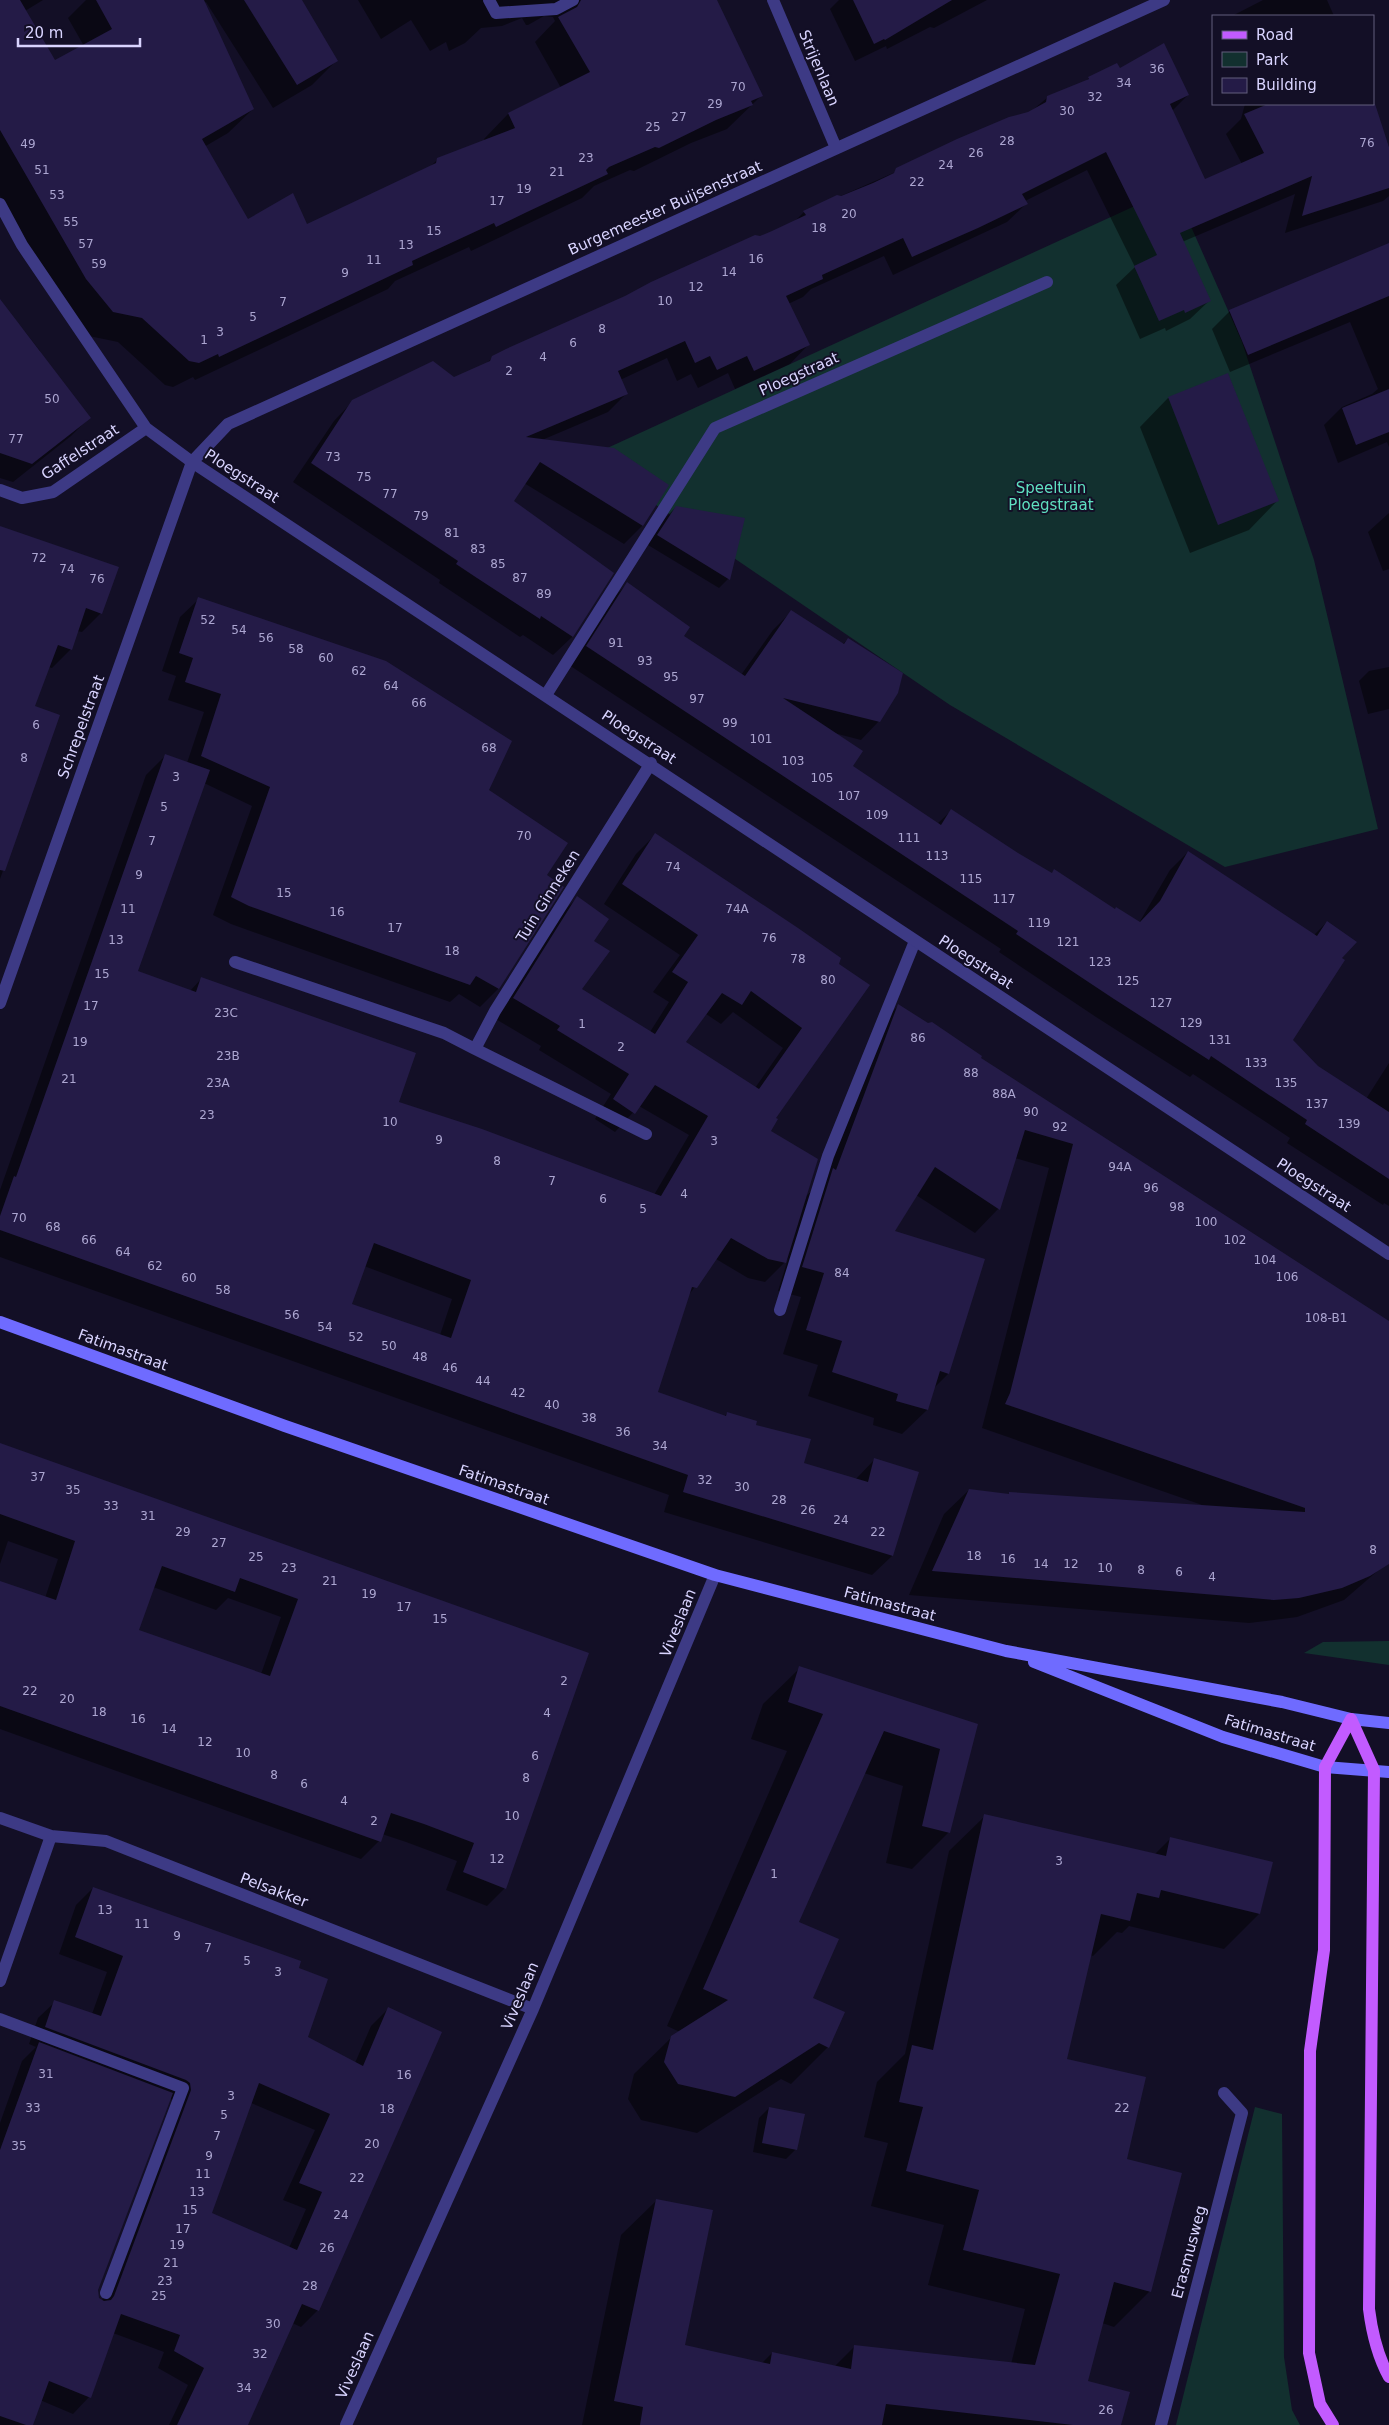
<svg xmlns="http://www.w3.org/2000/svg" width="1389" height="2425" viewBox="0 0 1389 2425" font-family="'DejaVu Sans',sans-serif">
<rect width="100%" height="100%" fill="#130f26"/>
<path fill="#12302f" d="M1174,188l68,154 72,218 64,269 -153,38 -275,-162 -294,-200 -77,-44z
M1389,1641v24l-85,-12 19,-11z
M1255,2107l27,7 2,243 8,53 8,15h-124z"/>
<path fill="#0007" fill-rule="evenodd" d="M0,0h43l-18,11 30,51 29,-16 -16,-28 18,-18h215l35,61 -24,24 -39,23 -67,-106 -2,1 49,106 -25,24 -24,14 43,74 59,5 124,-59 8,-8 47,-18 -1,-2 24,-25 53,-26 -26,-46 20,-21 -2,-4 -9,-1 -16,9h-2l-4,-7 -20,8 -21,2 -16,15 -16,8 -3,-9 -16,9 -19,-31 -30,19 -23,-39h321l82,96 -34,33 -36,14 -57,28 -4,-1 -36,16 -12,12 -111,53 -2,-4 -74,34 -7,8 -193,91 -2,-3 -20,10 -8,-2 -47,-43 -29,-6 -26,-33 -63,-107z
M839,0h148l-53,28 -4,-1 -43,22 -1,-3 -31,15 -25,-52z
M1263,0h64l7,16h-102z
M1120,69l68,26 -16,16 32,70 38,-17 -16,-30 15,-15 4,-15 128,-2 16,45v49l-6,5 -98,32 10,-39 -113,48 27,59 -19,18 -24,12 -1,-3 -25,11 -24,-54 19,-18 -48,-97 -62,31 1,3 -19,18 -114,53 -9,-19 -73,33 -8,8 -15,7 20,41 -18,19 -55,25 -7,-16 -30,15 -7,-14 -14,7 -10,-23 -47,22 6,14 -18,18 -66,28 126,45 -26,41 -18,18 -100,-61 -12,18 100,72 -40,64 -19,18 -30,-20 -3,2 -81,-54 1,-3 -147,-98 41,-61 19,-20 101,-23 32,-14 7,-7 301,-135 10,-10 224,-98 20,-17 37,-15 4,-4z
M1389,244v203l-2,-5 -49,21 -14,-38 18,-18 30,-13 6,-5 -28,-67 -120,50 -18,-43 18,-18z
M0,302l26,31 14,18 -2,2 51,65 -18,18 -58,46 -13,-4z
M1228,374l49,127 -28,29 -59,23 -50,-126 28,-29z
M676,507l67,12 -15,60 -9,9 -71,-43 18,-28z
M1389,513v56l-6,2 -15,-39z
M0,526l101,87 -19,19 -5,-1 -6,18 -19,19 -4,-1 -15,39 25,10 -58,163z
M627,584l55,52 59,39 32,-45 18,-18 51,33 6,-6 31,82 -18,19 -27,-7 17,34 86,57 14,-13 67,43 121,69 31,-53 18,-18 125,84 14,-14 13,37 -49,81 26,27 49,32 23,-36v143l-5,-3 -1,2 -96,-62 3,-5 -97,-64 -3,3 -94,-60 -97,-65 2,-3 -432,-284 40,-63z
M199,599l288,192 58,84 17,12 -64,102 -18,18 -21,-13 -9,8 -219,-78 -18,-9 39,-109 -48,-23 -68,188 54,20 12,-13 196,125 256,92 35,-60 -50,-29 -24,26 -20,-13 16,-25 -72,-44 2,-4 -47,-28 64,-101 19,-19 15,43 -12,48 70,43 19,-30 -16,-10 27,-37 -76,-51 32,-50 19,-19 184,124 -69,172 35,66 10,-9 59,-158 24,-24 491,317v238l-45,39 -47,17 -48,6 -340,-28 35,-81 25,-24 39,5 2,-2 195,13 -223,-78 67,-260 -34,-10 -16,50 -24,25 -59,-38 -23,37 55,142 -15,15 -6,21 -25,24 -29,-9 1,-7 -66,-22 10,-31 -35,-11 18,-57 -23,-6 10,-32 -23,23 -17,-4 -32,-19 -28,37 -31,97 67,24 3,-4 27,13 48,38 53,16 20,-21 42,14 -25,83 -20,19 -208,-63 5,-17 -669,-238v-67l146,-415 19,-19 22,7 17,-51 -36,-12 8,-24 -14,-5 18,-54zM733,1012l50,36 -28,40 -70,-45 21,-29 15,10zM364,1266l88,33 -12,36 -89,-30z
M1389,667v42l-21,5 -9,-33 10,-10z
M0,1444l587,210 -82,234 -18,18 -41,-16 11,-29 -51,-19 -24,-8 -3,7 -18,18 -361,-130v-147l45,16 13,-39 -50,-18 -8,23zM153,1587l63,23 12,-12 53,19 -20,57 -123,-43z
M800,1668l176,56 -27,108 -37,37 -26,-6 17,-77 -39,-13 -66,150 13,75 17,49 -37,37 -10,-5 -84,54 -56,-13 -13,-21 6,-25 38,-37 8,-5 -13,-6 120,-275 -36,-12 12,-35z
M985,1816l170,38 16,-16 88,76 -35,35 -95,-23 -7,7 -5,-1 -24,24 -3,-1 -25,105 60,100 25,131 -36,36 -12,-4 -15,59 32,43h-537l39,-190 36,-35 26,146 79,17 10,-10 63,13 20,-20 156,18 14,-55 -97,-24 16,-60 -73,-19 17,-63 -24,-6 13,-55 28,-28 44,-203z
M93,1888l204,81 9,69 49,25 16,-37 17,-17 -70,301 -17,17 -9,-4 -45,102h-78l19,-40 -30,-17 6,-16 -51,-19 -24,64 -16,17 -33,-14 -8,25h-32v-302l22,-62 14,-14 -7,-3 9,-26 17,-16 37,12 15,-42 -48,-18 17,-49zM169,2097l6,6 -1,6 -72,192 -4,-3 -1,-8zM251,2103l64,27 -32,70 23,9 -17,39 -78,-34z
M769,2108l27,41 -10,10 -33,-7 6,-34z"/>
<path fill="#241b47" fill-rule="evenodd" d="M0,0h20l35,60 57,-31 -16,-29h108l50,109 -52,30 46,80 45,-26 14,31 129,-61 1,-5 78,-30 -7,-15 82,-41 -32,-55 19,-10 4,-7h136l46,96 -12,5 2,4 -37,15 -57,28 -4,-1 -46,20 -3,3 2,4 -81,38 -31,15 -2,-4 -82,38 1,4 -194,92 -1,-3 -19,9 -10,-2 -47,-43 -29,-6 -27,-33 -86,-149z
M244,0h58l36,61 -41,24z
M853,0h99l-67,40 -1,-1 -10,5z
M1164,43l25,52 -19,9 35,75 59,-26 -20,-39 24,-10h107l14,43v41l-87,28 10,-40 -132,57 31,68 -26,12 -1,-3 -25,11 -25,-55 23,-11 -51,-103 -84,42 6,10 -50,24 -66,29 -9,-19 -81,37 1,4 -37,17 24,49 -56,26 -7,-15 -30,14 -7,-14 -15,7 -10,-22 -67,30 10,23 -102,43 88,11 55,37 -26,41 -103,-64 -26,39 100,72 -41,64 -32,-21 -1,3 -63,-41 -21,-14 2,-3 -147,-98 41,-63 81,-39 21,16 36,-16 2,-5 14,-7 119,-53 26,-14 104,-47 5,1 12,-5 34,-16 -3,-4 34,-16 4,1 32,-13 21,-10 2,-5 61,-29 52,-22 19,-5 18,-10 1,-6 42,-17 -1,-2 29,-14 3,5z
M1389,243v53l-141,59 -19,-45z
M0,299l91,119 -59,46 -32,-11z
M1228,373l51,128 -61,24 -50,-128z
M1389,389v43l-33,13 -14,-37z
M676,506l69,12 -15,62 -73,-45z
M0,526l119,41 -17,47 -16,-6 -14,42 -14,-5 -23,61 25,9 -55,156 -5,-1z
M627,582l63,45 -6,9 61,40 46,-66 53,34 4,-6 55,35 -5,20 -18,29 -97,-24 80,53 -10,15 88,59 10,-16 67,44 34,20 2,-4 61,40 1,-2 24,15 20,-21 28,-50 129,85 10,-15 30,21 -15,16 3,2 -52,80 25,26 71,46v67l-84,-55 2,-4 -47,-31 -49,-33 -2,4 -95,-61 -98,-65 2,-3 -432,-285z
M198,597l188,64 126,80 -23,49 79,53 -21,32 17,12 -65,102 -23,-13 -6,9 -221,-79 -18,-9 39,-110 -69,-31 20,-62 -36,-12 8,-24 -14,-5z
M165,754l45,16 -72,201 58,21 5,-15 215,76 -17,49 83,27 179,67 47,-80 -53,-31 -20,29 -22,-15 16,-25 -72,-44 3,-4 -47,-28 64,-102 32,23 -15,22 16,10 -28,38 73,45 33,-52 -16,-10 26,-37 -76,-51 33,-51 143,95 43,30 -2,6 31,21 -94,133 2,1 -7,12 47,28 -32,104 -18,-4 -37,-21 -34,50 -5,-1 -34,105 68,24 1,-4 30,9 -1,4 55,14 -7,24 64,19 6,-24 45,14 -26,84 -210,-64 5,-17 -688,-245v-14l14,-40 2,1zM751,991l51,37 -43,61 -73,-47 36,-49 20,12zM374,1243l97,37 -20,58 -99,-34z
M898,1004l30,19 4,-1 50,34 -1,2 408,263v243l-19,12 -28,12 -43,10 -25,2 -342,-29 37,-82 40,5v-2l296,20v-4l-300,-104 5,-11 63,-249 -48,-14 -25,80 -65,-43 -40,64 90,28 -36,115 -9,-3 -12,39 -32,-9 2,-7 -66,-22 10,-31 -36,-11 18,-57 -22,-6 31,-99 3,2z
M0,1443l589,210 -83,236 -43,-17 11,-29 -50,-19 -33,-11 -10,29 -381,-136v-125l56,19 19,-59 -75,-27zM162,1566l73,26 5,-14 58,21 -28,77 -131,-46z
M799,1666l179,58 -28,109 -28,-7 18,-77 -56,-18 -85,191 40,17 -26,59 32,14 -16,36 -10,-5 -84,54 -57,-13 -14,-22 7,-26 57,-36 -25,-11 120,-275 -35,-12z
M984,1814l182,42 4,-19 103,25 -13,52 -99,-24 -2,8 -22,-5 -7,28 -29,-7 -34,145 79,18 -19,82 55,14 -31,119 -37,-10 -26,99 42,11 -9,33h-48l-187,-21 -4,21h-242l3,-18 -29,-6 42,-202 57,11 -28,135 85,19 2,-12 79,17 3,-24 181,20 25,-91 -97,-24 16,-60 -73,-19 17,-64 -24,-5 13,-57 21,5z
M93,1887l208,74 -2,7 29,11 -20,58 55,29 25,-59 54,25 -123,279 -17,-7 -54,121h-71l27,-57 -30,-17 6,-16 -59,-21 -30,84 -42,-17 -16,44h-7l-26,-9v-266l39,-108 134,51 -75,197 1,8 5,3 7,-1 3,-4 77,-206 -1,-7 -4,-3 -141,-53 9,-27 47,16 22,-60 -48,-19zM259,2083l71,31 -31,69 23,9 -25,58 -85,-37z
M769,2107l36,7 -8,36 -35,-7z"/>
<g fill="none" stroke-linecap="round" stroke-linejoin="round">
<path stroke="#3d3a85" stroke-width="12" d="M489,0l7,13 60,-4 17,-9
M546,695l169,-267 332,-146
M780,1310l48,-154 87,-215
M0,2019l183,69 -77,205"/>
<path stroke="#3d3a85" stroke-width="12" d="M773,0l63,148
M0,204l22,41 124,183 46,34 1197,792
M0,490l22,8 31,-6 93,-64
M235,962l209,71 31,16
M0,1003l192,-541 36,-38 936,-424
M646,1134l-171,-85 20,-38 156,-248
M0,1818l51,18 55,5 427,168
M0,1981l51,-145
M346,2425l187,-416 182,-434
M1161,2425l81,-312 -18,-20"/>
<path stroke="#6f6bff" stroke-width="12" d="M0,1322l285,104 430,149 291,76 276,51 69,17 38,4
M1034,1662l189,75 102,30 64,5"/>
<path stroke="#c25bff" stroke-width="12" d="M1351,1719l23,51 -5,539c3,24 8,46 20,68
M1333,2425l-13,-21 -11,-51 1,-302 14,-101 1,-183 26,-48"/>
</g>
<g text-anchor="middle" stroke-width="4" stroke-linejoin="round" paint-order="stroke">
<g font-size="12" fill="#aca6d1">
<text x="1157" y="73">36</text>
<text x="1124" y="87">34</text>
<text x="738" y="91">70</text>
<text x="1095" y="101">32</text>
<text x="715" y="108">29</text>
<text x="1067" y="115">30</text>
<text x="679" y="121">27</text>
<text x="653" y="131">25</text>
<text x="1007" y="145">28</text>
<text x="1367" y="147">76</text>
<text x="28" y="148">49</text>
<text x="976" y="157">26</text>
<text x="586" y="162">23</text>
<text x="946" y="169">24</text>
<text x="42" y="174">51</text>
<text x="557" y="176">21</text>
<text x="917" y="186">22</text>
<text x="524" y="193">19</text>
<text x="57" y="199">53</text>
<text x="497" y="205">17</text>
<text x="849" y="218">20</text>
<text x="71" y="226">55</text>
<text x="819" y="232">18</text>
<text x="434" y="235">15</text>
<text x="86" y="248">57</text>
<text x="406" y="249">13</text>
<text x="756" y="263">16</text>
<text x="374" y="264">11</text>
<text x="99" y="268">59</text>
<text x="729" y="276">14</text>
<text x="345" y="277">9</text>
<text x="696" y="291">12</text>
<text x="665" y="305">10</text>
<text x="283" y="306">7</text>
<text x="253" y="321">5</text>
<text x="602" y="333">8</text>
<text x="220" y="336">3</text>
<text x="204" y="344">1</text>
<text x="573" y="347">6</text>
<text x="543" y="361">4</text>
<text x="509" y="375">2</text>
<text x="52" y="403">50</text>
<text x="16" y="443">77</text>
<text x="333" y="461">73</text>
<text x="364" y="481">75</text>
<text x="390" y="498">77</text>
<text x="421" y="520">79</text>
<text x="452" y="537">81</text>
<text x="478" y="553">83</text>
<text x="39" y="562">72</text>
<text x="498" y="568">85</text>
<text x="67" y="573">74</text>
<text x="520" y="582">87</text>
<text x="97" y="583">76</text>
<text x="544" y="598">89</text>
<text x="208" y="624">52</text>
<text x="239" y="634">54</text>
<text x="266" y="642">56</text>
<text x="616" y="647">91</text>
<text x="296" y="653">58</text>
<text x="326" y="662">60</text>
<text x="645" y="665">93</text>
<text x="359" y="675">62</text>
<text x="671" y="681">95</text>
<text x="391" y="690">64</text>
<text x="697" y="703">97</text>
<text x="419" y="707">66</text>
<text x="730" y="727">99</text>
<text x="36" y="729">6</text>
<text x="761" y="743">101</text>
<text x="489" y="752">68</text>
<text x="24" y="762">8</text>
<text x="793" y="765">103</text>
<text x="176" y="781">3</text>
<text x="822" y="782">105</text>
<text x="849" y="800">107</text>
<text x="164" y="811">5</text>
<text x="877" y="819">109</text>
<text x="524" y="840">70</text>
<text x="909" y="842">111</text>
<text x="152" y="845">7</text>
<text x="937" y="860">113</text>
<text x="673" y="871">74</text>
<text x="139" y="879">9</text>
<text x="971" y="883">115</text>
<text x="284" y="897">15</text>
<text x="1004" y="903">117</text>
<text x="128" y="913">11</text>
<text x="737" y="913">74A</text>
<text x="337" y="916">16</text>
<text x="1039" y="927">119</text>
<text x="395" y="932">17</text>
<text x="769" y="942">76</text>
<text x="116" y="944">13</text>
<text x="1068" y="946">121</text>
<text x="452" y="955">18</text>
<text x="798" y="963">78</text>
<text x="1100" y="966">123</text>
<text x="102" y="978">15</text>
<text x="828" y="984">80</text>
<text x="1128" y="985">125</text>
<text x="1161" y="1007">127</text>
<text x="91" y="1010">17</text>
<text x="226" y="1017">23C</text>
<text x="1191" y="1027">129</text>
<text x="582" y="1028">1</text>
<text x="918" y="1042">86</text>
<text x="1220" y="1044">131</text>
<text x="80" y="1046">19</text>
<text x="621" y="1051">2</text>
<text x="228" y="1060">23B</text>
<text x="1256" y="1067">133</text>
<text x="971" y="1077">88</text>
<text x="69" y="1083">21</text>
<text x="218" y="1087">23A</text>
<text x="1286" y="1087">135</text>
<text x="1004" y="1098">88A</text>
<text x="1317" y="1108">137</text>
<text x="1031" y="1116">90</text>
<text x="207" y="1119">23</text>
<text x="390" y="1126">10</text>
<text x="1349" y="1128">139</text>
<text x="1060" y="1131">92</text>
<text x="439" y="1144">9</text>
<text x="714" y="1145">3</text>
<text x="497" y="1165">8</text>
<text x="1120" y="1171">94A</text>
<text x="552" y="1185">7</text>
<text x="1151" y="1192">96</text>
<text x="684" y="1198">4</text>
<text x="603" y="1203">6</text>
<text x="1177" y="1211">98</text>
<text x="643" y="1213">5</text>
<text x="19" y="1222">70</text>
<text x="1206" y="1226">100</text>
<text x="53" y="1231">68</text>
<text x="89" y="1244">66</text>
<text x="1235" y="1244">102</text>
<text x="123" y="1256">64</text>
<text x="1265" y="1264">104</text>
<text x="155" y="1270">62</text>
<text x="842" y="1277">84</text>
<text x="1287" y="1281">106</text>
<text x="189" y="1282">60</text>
<text x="223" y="1294">58</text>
<text x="292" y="1319">56</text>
<text x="1326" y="1322">108-B1</text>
<text x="325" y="1331">54</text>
<text x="356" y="1341">52</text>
<text x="389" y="1350">50</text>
<text x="420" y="1361">48</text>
<text x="450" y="1372">46</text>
<text x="483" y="1385">44</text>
<text x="518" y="1397">42</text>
<text x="552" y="1409">40</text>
<text x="589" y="1422">38</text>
<text x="623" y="1436">36</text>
<text x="660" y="1450">34</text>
<text x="38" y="1481">37</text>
<text x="705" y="1484">32</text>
<text x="742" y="1491">30</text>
<text x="73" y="1494">35</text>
<text x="779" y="1504">28</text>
<text x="111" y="1510">33</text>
<text x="808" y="1514">26</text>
<text x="148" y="1520">31</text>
<text x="841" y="1524">24</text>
<text x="183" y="1536">29</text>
<text x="878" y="1536">22</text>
<text x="219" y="1547">27</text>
<text x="1373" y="1554">8</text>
<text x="974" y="1560">18</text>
<text x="256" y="1561">25</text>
<text x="1008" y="1563">16</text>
<text x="1041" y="1568">14</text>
<text x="1071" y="1568">12</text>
<text x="289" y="1572">23</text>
<text x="1105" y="1572">10</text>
<text x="1141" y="1574">8</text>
<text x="1179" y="1576">6</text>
<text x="1212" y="1581">4</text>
<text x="330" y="1585">21</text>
<text x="369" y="1598">19</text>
<text x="404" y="1611">17</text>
<text x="440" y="1623">15</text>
<text x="564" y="1685">2</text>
<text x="30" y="1695">22</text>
<text x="67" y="1703">20</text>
<text x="99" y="1716">18</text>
<text x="547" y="1717">4</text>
<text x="138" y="1723">16</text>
<text x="169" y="1733">14</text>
<text x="205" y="1746">12</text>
<text x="243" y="1757">10</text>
<text x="535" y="1760">6</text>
<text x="274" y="1779">8</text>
<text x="526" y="1782">8</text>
<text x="304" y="1788">6</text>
<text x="344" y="1805">4</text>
<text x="512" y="1820">10</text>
<text x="374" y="1825">2</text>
<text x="497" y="1863">12</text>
<text x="1059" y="1865">3</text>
<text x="774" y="1878">1</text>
<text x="105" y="1914">13</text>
<text x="142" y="1928">11</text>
<text x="177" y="1940">9</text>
<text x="208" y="1952">7</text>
<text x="247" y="1965">5</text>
<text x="278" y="1976">3</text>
<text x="46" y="2078">31</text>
<text x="404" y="2079">16</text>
<text x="231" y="2100">3</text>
<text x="33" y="2112">33</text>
<text x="1122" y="2112">22</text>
<text x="387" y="2113">18</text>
<text x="224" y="2119">5</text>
<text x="217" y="2140">7</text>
<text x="372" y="2148">20</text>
<text x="19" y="2150">35</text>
<text x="209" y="2160">9</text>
<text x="203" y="2178">11</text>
<text x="357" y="2182">22</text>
<text x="197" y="2196">13</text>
<text x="190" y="2214">15</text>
<text x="341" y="2219">24</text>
<text x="183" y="2233">17</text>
<text x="177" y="2249">19</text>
<text x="327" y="2252">26</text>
<text x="171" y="2267">21</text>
<text x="165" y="2285">23</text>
<text x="310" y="2290">28</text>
<text x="159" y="2300">25</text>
<text x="273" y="2328">30</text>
<text x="260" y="2358">32</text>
<text x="244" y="2392">34</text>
<text x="1106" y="2414">26</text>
</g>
<g font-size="15" fill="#d9d4ff" stroke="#130f26">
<text transform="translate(819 68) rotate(67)" y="5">Strijenlaan</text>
<text transform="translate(665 208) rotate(-24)" y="5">Burgemeester Buijsenstraat</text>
<text transform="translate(799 374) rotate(-24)" y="5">Ploegstraat</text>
<text transform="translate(80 452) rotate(-33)" y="5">Gaffelstraat</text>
<text transform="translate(242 476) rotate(33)" y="5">Ploegstraat</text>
<text transform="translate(81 727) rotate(-70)" y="5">Schrepelstraat</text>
<text transform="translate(639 737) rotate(33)" y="5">Ploegstraat</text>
<text transform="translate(548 896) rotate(-58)" y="5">Tuin Ginneken</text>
<text transform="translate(976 962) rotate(33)" y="5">Ploegstraat</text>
<text transform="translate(1314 1185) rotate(33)" y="5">Ploegstraat</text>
<text transform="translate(123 1350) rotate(20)" y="5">Fatimastraat</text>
<text transform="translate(504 1485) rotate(19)" y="5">Fatimastraat</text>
<text transform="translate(890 1604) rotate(15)" y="5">Fatimastraat</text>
<text transform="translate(678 1623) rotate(-68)" y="5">Viveslaan</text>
<text transform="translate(1270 1733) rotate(17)" y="5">Fatimastraat</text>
<text transform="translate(274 1890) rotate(21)" y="5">Pelsakker</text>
<text transform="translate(520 1996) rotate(-67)" y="5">Viveslaan</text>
<text transform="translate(1189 2252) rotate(-75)" y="5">Erasmusweg</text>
<text transform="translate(355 2365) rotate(-66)" y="5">Viveslaan</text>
</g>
<g font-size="15" fill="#5fe0c0" stroke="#130f26">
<text x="1051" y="493">Speeltuin<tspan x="1051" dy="17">Ploegstraat</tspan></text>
</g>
</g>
<rect x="1212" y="15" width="162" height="90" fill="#130f26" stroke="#625e7d"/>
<rect x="1222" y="31" width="25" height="8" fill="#c25bff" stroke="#625e7d"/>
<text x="1256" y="40" font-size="15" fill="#d9d4ff">Road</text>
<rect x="1222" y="52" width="25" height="15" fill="#12302f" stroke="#625e7d"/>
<text x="1256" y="65" font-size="15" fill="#d9d4ff">Park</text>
<rect x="1222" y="78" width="25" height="15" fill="#241b47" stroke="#625e7d"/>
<text x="1256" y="90" font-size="15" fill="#d9d4ff">Building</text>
<path d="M18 38v8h122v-8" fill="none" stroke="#d9d4ff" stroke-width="2.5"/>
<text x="25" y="38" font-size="15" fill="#d9d4ff" stroke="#130f26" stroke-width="4" paint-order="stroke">20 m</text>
</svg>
